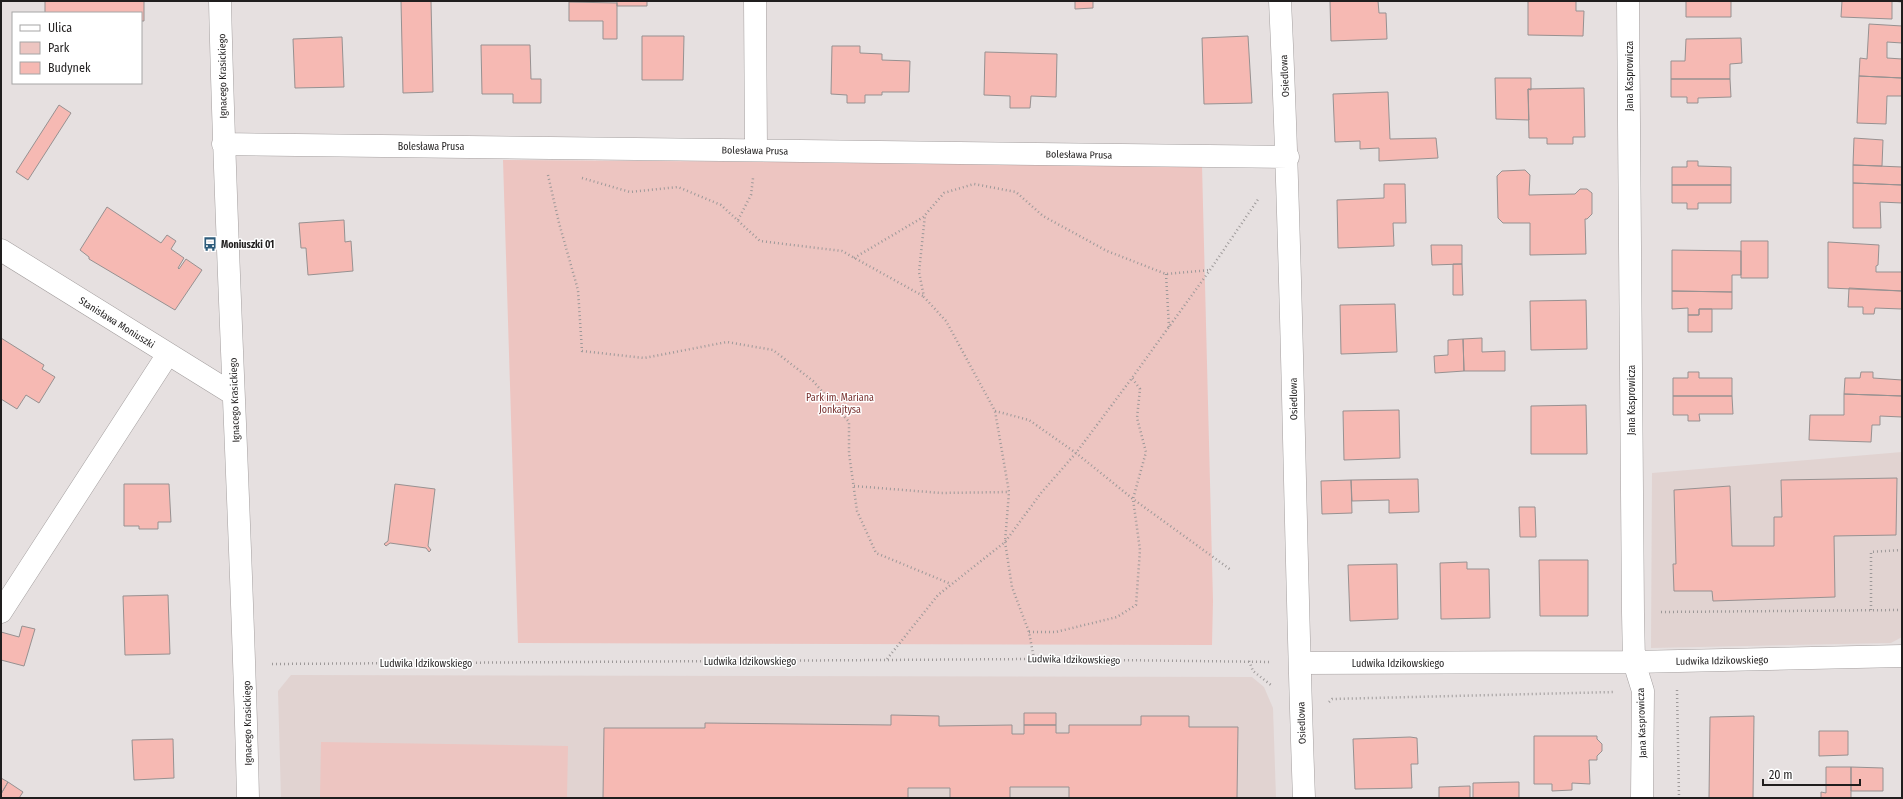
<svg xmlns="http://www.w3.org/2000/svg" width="1903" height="799" viewBox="0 0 1903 799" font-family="'Fira Sans Condensed',sans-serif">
<rect width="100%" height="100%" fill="#e6e0e0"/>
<path fill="#e1d3d1" d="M1902,452v185l-11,6 -240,5 1,-175z
M291,675l961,2 12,10 9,21 3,90h-995l-3,-107z"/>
<path fill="#edc5c1" d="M503,160l699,5 11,436 -1,44 -694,-2z
M321,742l247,4 -1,52h-247z"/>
<path fill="#f6b9b3" stroke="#979191" d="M45,1h99v20h-3v-8h-96z
M401,1h30l2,91 -30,1z
M617,1h30v5h-30z
M1075,1h18v7l-18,1z
M1330,1h48l1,12h7l1,26 -56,2z
M1528,1h48v10h8l-1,25 -55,-1z
M1686,1h45v16h-45z
M1842,1h60v1l-10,-1v18l-51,-2z
M569,2l48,1v36h-14v-18h-34z
M1869,24l33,2v17l-15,-1v16l15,1v19l-43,-2 1,-18 7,1z
M642,36h42l-1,44h-41z
M1248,36l4,67 -48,1 -2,-66z
M342,37l2,50 -49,1 -2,-49z
M1741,38l1,25 -12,1v15h-59v-18h14l1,-22z
M481,45h49l1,34h10v24h-28v-9h-31z
M832,46h28v7l22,1v6l28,1 -1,31h-27v3h-17v8h-18v-8l-16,-1z
M985,52l72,2 -1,43 -25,-1 -1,12h-20v-12l-26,-1z
M1859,76l43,2v18h-15l-1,28 -29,-1z
M1495,78h36v12l-3,-1 1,31 -33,-1z
M1671,79h59l1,18 -33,1v5h-11v-6h-16z
M1584,88l1,49h-12v7h-26v-6h-18l-1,-49z
M1388,92l2,47 46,-1 2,20 -59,3v-13l-19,1v-8l-25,1 -2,-48z
M59,105l12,8 -43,67 -12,-8z
M1854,138l29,2 -1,26 -29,-1z
M1687,161h11v5l33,1v18h-59v-18h15z
M1853,165l49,2v18l-49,-2z
M1525,170l5,5 -1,20 46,-1 5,-5h7l5,4v21l-5,5h-2l1,35 -56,1v-32h-27l-5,-5 -1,-42 5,-5z
M1853,183l49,2v18l-22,-1 1,26h-28z
M1384,184h21l1,39h-13l1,23 -56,2 -1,-48 47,-2z
M1672,185h59v18h-33v6h-11v-6h-15z
M107,207l54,36 6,-8 9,6 -5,8 13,9 -6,10 1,1 7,-10 16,11 -27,40 -86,-51v-2l-9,-7z
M344,220l1,22 6,-1 2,30 -45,4 -2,-27h-5l-2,-25z
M1741,241h27v37h-27z
M1828,242l51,3 -1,20 -2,1v6h26v19l-74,-3z
M1431,245h31v19l-30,1z
M1672,250l69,1v24h-9v17l-60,-1z
M1453,264h9l1,31h-10z
M1849,288l53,3v18l-27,-1 -1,6h-11v-7h-15z
M1672,291l60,1v17h-33v6h-11v-7l-16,1z
M1586,300l1,49 -56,1 -1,-49z
M1395,304l2,48 -56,2 -1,-49z
M1699,309h13v23h-24v-17h11z
M1,338l43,27 -2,4 13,8 -16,26 -13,-8 -9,14 -16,-10z
M1482,338v14l23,-1v20h-41l-1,-32z
M1463,339l1,32 -29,2 -1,-17 14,-1v-15z
M1688,372h11v6h33v18h-59v-18h15z
M1861,372h12v6l29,2v16l-58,-2 1,-16h15z
M1844,394l58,2v21l-22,-1v9h-8l-1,17 -62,-2 1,-25h34z
M1673,396h59l1,18h-34l1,7h-12v-6h-15z
M1586,405l1,49h-56v-48z
M1399,410l1,48 -56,2 -1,-49z
M1897,478l-1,57 -62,1 1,61 -122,4 -1,-10h-38l-1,-27h3l-2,-74 56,-4 2,60h42v-29h8l-1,-37z
M1418,479l1,33 -30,1v-13l-37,1 -1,-21z
M1351,480l1,33 -30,1 -1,-33z
M124,484h45l2,38h-13v7h-19v-3h-15z
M395,484l40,5 -7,57 3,4 -2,2 -3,-4 -36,-5 -4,3 -2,-2 4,-3z
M1519,507h16l1,30h-16z
M1539,560h49v56h-48z
M1467,562v7h22l1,49 -49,1 -1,-56z
M1397,564l1,55 -48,2 -2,-56z
M168,595l2,59 -45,1 -2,-59z
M22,626l13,3 -11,37 -23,-6v-28l18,5z
M1024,713h32v12h-32z
M891,715l48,1v10l73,-1v9h12v-9h32v8h13v-8h72v-9h48v11h49l-1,71h-168v-11h-59v11h-60v-10h-42v10h-305l1,-70h101v-5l186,2z
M1754,716l-1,82h-44l1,-81z
M1819,731h29v24l-29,1z
M1534,736h63v3l5,5v7l-5,5v4h-8l1,24 -18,-1v7l-20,1v-7h-18z
M1410,737l7,1 1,26h-7l1,24 -57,1 -2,-50z
M173,739l1,39 -40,2 -2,-40z
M1826,767h25v31h-30v-6l5,1z
M1851,767l32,1v23h-32z
M1,778l7,4 -7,12z
M8,782l15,10 -4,6h-18v-4z
M1519,782v16h-46v-15z
M1470,786v12h-31v-11z"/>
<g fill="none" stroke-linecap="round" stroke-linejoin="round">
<defs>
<path id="minor" d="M220,1c6,266 22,531 28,797
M755,1l1,149
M1280,1c13,266 14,531 24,797
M1628,1l5,612 1,49 9,29 -1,107
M223,144l1065,13
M1,250l232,144
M1,612l167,-258
M1300,663l334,-1 268,-6"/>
</defs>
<use href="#minor" stroke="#a49f9f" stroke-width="23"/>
<path stroke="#9d9999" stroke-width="2.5" stroke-dasharray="1 3" stroke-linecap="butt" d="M548,175l11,48 19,67 4,61 62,7 83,-16 46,8 40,31 36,41v31l8,58 19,42 75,31
M582,178l48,14 48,-5 43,18 39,36 82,10 81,45
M738,220l13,-25 2,-17
M854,258l71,-42
M1166,274l3,53
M995,411l34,9 47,33 57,46 98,71
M854,486l87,7 68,-1
M1871,610v-58l31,-2
M1661,612l241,-2
M1029,632h27l61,-15 19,-12 4,-55 -7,-51 13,-47 -9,-34 3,-29 -8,-11
M887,659l51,-64 67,-53 36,-49 35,-40 56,-75 78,-108 49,-72
M1034,659l-5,-27 -17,-45 -7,-45 4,-50 -14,-81 -49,-90 -22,-24 -5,-25 6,-57 19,-22 30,-9 42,8 27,24 64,35 59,23 44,-4
M1249,661l4,10 18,14
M272,664l762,-5 237,3
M1677,690l2,108
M1329,702l3,-3 282,-7"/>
<use href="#minor" stroke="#fff" stroke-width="22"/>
</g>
<defs>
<symbol id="bus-bare" viewBox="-9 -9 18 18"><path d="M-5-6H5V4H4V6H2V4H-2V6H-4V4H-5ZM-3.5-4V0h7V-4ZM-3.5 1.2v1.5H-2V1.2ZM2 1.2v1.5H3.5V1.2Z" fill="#2e5c7b" stroke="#fff" stroke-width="2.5" paint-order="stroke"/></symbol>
</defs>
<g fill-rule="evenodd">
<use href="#bus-bare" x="200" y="234" width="20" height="20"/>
</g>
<g text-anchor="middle" stroke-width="3" stroke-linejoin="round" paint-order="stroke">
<g font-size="10" fill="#201e1e" stroke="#fff">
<text transform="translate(222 76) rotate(-91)" y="4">Ignacego Krasickiego</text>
<text transform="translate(1284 76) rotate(-93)" y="4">Osiedlowa</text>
<text transform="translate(1629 76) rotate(-90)" y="4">Jana Kasprowicza</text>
<text x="431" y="150">Bolesława Prusa</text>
<text transform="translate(755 150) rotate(1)" y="4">Bolesława Prusa</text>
<text transform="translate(1079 154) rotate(1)" y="4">Bolesława Prusa</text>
<text transform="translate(117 322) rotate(32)" y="4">Stanisława Moniuszki</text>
<text transform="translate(1293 399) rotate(-91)" y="4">Osiedlowa</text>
<text transform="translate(234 400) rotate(-92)" y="4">Ignacego Krasickiego</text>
<text transform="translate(1631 400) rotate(-90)" y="4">Jana Kasprowicza</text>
<text transform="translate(1074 659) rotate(1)" y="4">Ludwika Idzikowskiego</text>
<text transform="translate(1722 660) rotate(-1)" y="4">Ludwika Idzikowskiego</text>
<text x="750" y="665">Ludwika Idzikowskiego</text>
<text x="426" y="667">Ludwika Idzikowskiego</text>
<text x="1398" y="667">Ludwika Idzikowskiego</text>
<text transform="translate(247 723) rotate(-91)" y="4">Ignacego Krasickiego</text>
<text transform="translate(1301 723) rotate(-92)" y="4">Osiedlowa</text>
<text transform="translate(1641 723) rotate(-92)" y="4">Jana Kasprowicza</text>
</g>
<g font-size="10" font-weight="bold" fill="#201e1e" stroke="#fff" text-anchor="start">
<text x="221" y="248">Moniuszki 01</text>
</g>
<g font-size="10" fill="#772f2d" stroke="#fff">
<text x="840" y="401">Park im. Mariana<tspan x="840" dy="12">Jonkajtysa</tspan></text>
</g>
</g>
<rect width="1903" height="799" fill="none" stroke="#201e1e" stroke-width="4"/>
<rect x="12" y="12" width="130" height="72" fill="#ffffff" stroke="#a6a5a5"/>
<rect x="20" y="25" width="20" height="6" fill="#ffffff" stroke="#a6a5a5"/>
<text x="48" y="32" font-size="12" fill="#201e1e">Ulica</text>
<rect x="20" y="42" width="20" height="12" fill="#edc5c1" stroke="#a6a5a5"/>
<text x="48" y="52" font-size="12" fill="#201e1e">Park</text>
<rect x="20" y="62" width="20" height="12" fill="#f6b9b3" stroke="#a6a5a5"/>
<text x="48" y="72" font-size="12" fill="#201e1e">Budynek</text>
<path d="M1763 779v6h97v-6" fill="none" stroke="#201e1e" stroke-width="2"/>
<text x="1769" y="779" font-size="12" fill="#201e1e" stroke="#ffffff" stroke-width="3" paint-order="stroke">20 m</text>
</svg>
